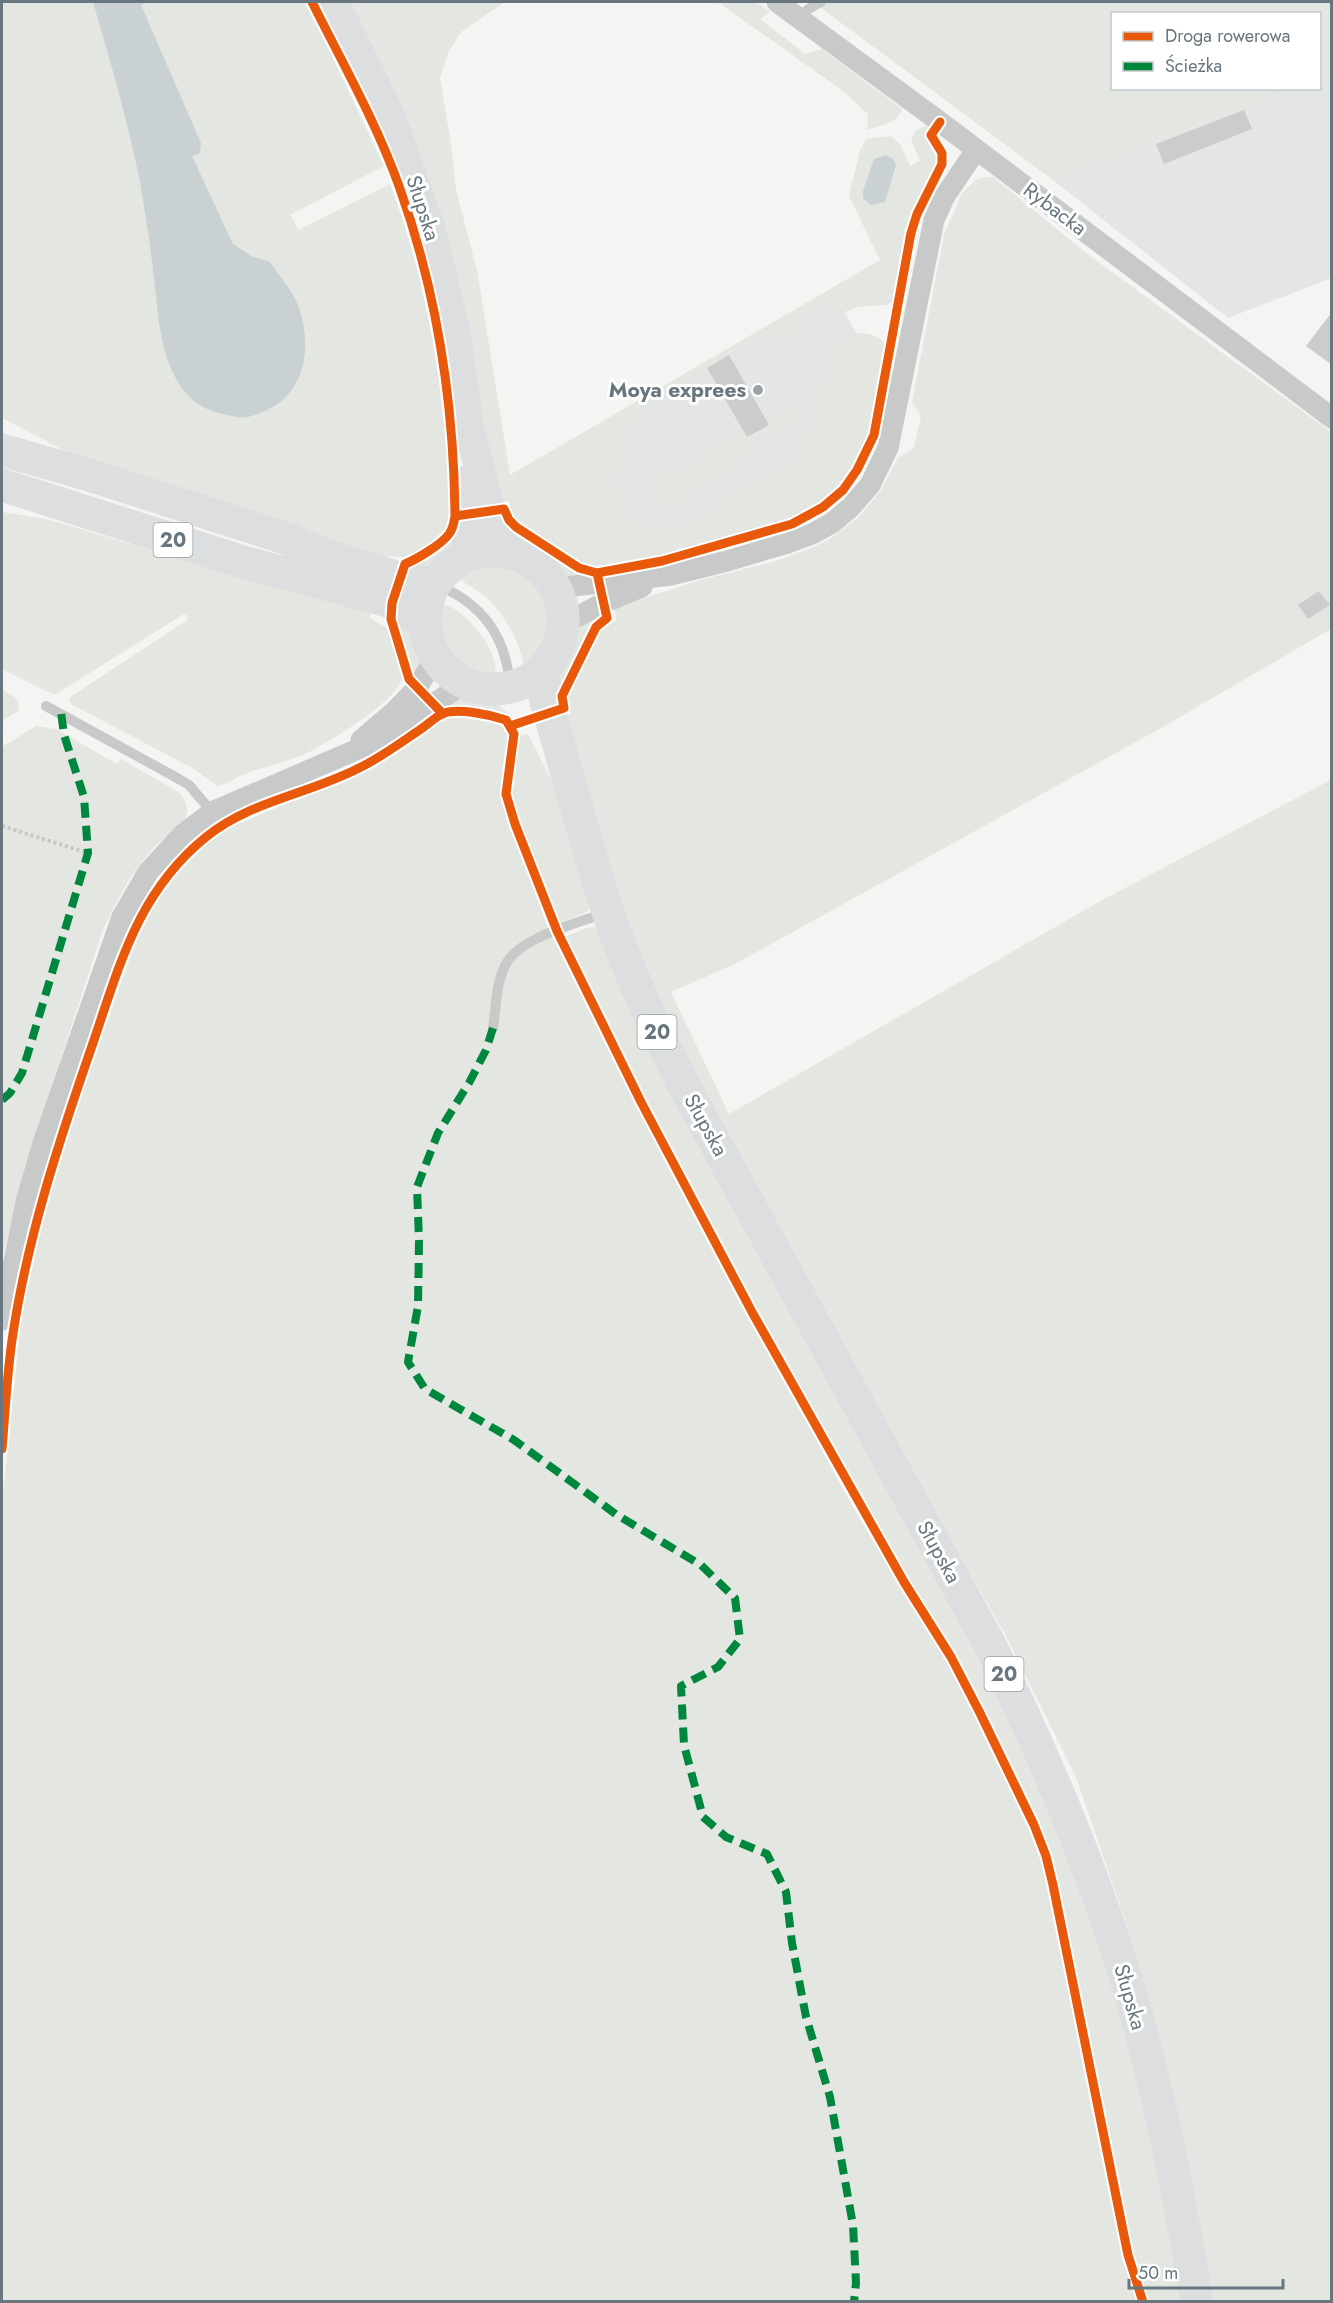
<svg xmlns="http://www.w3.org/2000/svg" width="1333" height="2303" viewBox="0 0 1333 2303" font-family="Jost,sans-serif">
<rect width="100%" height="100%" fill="#f4f4f3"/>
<path fill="#e4e5e5" d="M1331,74v204l-103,40 -175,-138 241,-91 26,-1v-9z
M831,290l34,57 -15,85 -165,96 -52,10 -123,-63z"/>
<path fill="#e4e6e1" d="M2,2h304l78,164 -94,49 9,15 91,-46c40,107 58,223 60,337l-5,11 -29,22 -12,3 -15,-1 -4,10 -314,-112 -69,-36z
M348,2h157l-44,30 -12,19 -9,27 12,73 4,39 21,80 33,205 370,-215 -31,-64 11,-45 6,-12 25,-3 9,8 10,22 10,-5 -9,-22 5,-9 11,-4 3,3 -4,7 10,16 1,12 -21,40 -6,18 -16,79 -8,4 -29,2 -20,8 -9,-15 -36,21 9,15 -44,4 -94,54 -11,11 -13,22 -13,-8 -10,18 12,8c-6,12 -13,23 -12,36 0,37 34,50 65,44l96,-55 17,-13 10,-17 11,-49c18,-11 8,-25 18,-41 12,-19 38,-23 52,-6l-14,83 -9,24 -16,27 -8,8 -20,18 -16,9 -13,6 -120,36 -75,13 -13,-3 -61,-42 -6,-6 -5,-16 -11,2z
M718,2h38l14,10 -10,7 45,35 17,-5 80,60c-4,15 -22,16 -35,21l1,-16 -25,-23z
M813,2h518v72l-11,5v-65h-208v74l182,1 -241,91z
M986,177h7l97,79 241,176v197l-170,99 -428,237 -62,27 58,122 377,-216 225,-118v1521h-122l-37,-202 -46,-176 -50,-146 -71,-143 -82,-142 -270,-496 -93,-277 11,-5 -5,-18 32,-66 19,-10 -3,-12 83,-27 79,-20 38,-14 17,-9 29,-22 21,-26 17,-32 16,-10 7,-32 -9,-14 32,-167 18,-42 15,-14z
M793,403l5,2 -5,19 -8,11 -89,53c-12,12 -20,28 -39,14l-5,-13 2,-9 7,-8 20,-4 63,-36 1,3 6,-2 9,14 17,-10 -10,-18z
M2,512l48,8 168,50 154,38 -2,10c22,13 19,8 27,33 3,10 8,21 4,31 -11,23 -74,62 -98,73 -20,8 -42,12 -61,20 -9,4 -16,10 -25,11l-23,-17 -123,-65 -2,-6 118,-78v-4l-3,-2 -128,80 -8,-2 -46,-23z
M512,529l62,42 9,8 -18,-2 -25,-20 -16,-8 -9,-7z
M456,536v17l-14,11 -12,7 -16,-5z
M493,566c11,0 22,2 31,8 32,20 35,71 3,92h-3c-5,-25 -18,-49 -36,-67 -8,-8 -20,-12 -27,-20l16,-10z
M443,604c23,6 58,48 52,73 -40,-3 -59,-34 -54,-72z
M593,616l-3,12 -31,63 -5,-17c14,-22 17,-42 39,-58z
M398,622l15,4c9,17 10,31 2,49z
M2,690c9,5 20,8 16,21l-16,10z
M472,696l22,6 18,13 -58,-9 -8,-3 12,-6z
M455,717c11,2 42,4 49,11 12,11 -2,49 -2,64 -1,7 2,15 4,22l41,111 67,137 93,178 147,269 93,151 64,127 30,72 12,46 71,351 13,45 -1135,1v-798l20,-192 29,-124 19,-63 64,-178 10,-25 24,-38 39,-41 20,-14 67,-29 46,-16 34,-16 71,-49z
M36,726l20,3 61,35 4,-5 59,34c5,7 10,17 5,26 -5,9 -26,22 -34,32 -22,24 -35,51 -49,81l-76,234 -24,92v-511z
M528,734l28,55 37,114 -5,8 -29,13 -48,-125v-18l5,-44z
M590,927h5l9,6 410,782 98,254 76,332h-40l-15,-47 -76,-371c-13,-51 -36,-97 -59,-144 -15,-28 -28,-58 -45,-86 -25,-43 -52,-85 -76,-129 -109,-194 -215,-387 -313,-587z"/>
<path fill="#cad1d3" d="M93,2h56l-8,3 60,138 -1,10 -8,3 41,88 18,12 19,6c9,14 24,30 29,46 11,32 9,73 -20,95 -12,8 -28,16 -42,14 -29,-5 -47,-12 -62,-40 -17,-33 -17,-70 -22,-106 -3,-29 -8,-60 -13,-89 -12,-61 -30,-121 -47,-180z
M886,155l7,4 3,6 -11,37 -14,3 -8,-7v-7l11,-32z"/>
<path fill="#cbcccc" d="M1244,110l8,19 -88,35 -8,-20z
M1332,312v53l-26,-19z
M729,355l40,70 -22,12 -40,-69z
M1319,591l11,14 -22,14 -10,-14z"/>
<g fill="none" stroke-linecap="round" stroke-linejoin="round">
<path stroke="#c6c7c7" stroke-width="4" stroke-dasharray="3 3" stroke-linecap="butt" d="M2,826l86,27"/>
<path stroke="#c8caca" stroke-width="10" d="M800,19l7,-9 14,-8
M438,585c46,20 69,53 72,103
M46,706l133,73 10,6 23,27
M493,1028c3,-20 3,-46 13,-64 13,-26 72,-41 99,-51"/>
<path stroke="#c8caca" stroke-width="21" d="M777,2l163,120 392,296
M556,588l115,-13 56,-14 61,-18 24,-9 20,-11 19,-16 19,-22 18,-37 46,-228 11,-24 31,-46
M564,624l39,-21 39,-16
M361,740l34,-29 22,-23 18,-30
M2,1320l24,-118 17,-59 79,-226 26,-45 35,-38 29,-22 174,-75 78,-54"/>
<path stroke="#dddedf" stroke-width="30" d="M334,2l56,113 41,115 24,101 14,97 26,101 13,23
M467,556l3,-77"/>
<path stroke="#dddedf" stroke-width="33" d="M425 620a69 69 0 1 1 138 0a69 69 0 1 1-138 0Z
M542,672l4,29c21,70 39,141 62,211 21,63 50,124 81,183l300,548c52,105 98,211 133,323 34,109 56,222 75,336"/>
<path stroke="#dddedf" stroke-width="33" d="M2,450l87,25 193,62 47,19 70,22 36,6
M2,485l241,77 138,37 11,4 33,20"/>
<path stroke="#00873e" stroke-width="8" stroke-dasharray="15 8" stroke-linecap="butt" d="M493,1028l-7,22 -17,33 -31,50 -21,54 2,54 -1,65 -10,56 17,27 89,51 103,75 84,50 34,33 5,41 -22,28 -37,19 3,59 19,72 23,20 41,17 19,38 6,51 14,74 24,80 23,128 3,58 -2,19
M2,1100l8,-7 12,-20 66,-220 -4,-56 -20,-62 -3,-23"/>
<defs>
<path id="cycleway" d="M312,2c30,60 64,120 87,184 38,106 55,218 56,330 -1,7 -2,13 -6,18 -7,10 -32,25 -44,30l-13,39 -1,16 18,60 34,35
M455,516l49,-7 5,11 7,7 63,41 18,5 10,45 -11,9 -34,69 2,12 -54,18
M597,573l65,-12 130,-37 31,-17 20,-17 14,-20 17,-35 37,-202 6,-19 25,-50v-11l-11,-18 9,-13
M2,1449c3,-36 5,-73 10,-109 15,-102 47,-199 81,-297 27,-79 45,-151 113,-206 44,-36 103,-43 153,-69 21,-10 40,-24 59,-37 8,-5 16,-13 24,-17 14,-7 49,1 64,6l8,14 -8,60 9,30 42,107 84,171 111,210 152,270 47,75 28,54 55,114 12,31 7,29 75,370 15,47"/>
</defs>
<use href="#cycleway" stroke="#fff" stroke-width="13"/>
<use href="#cycleway" stroke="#e8590c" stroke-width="9"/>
</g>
<circle fill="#98a2a8" stroke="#fff" stroke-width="2" cx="758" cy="390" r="6"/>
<g text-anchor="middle" stroke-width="6" stroke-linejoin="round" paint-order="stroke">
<g fill="#fff" stroke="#959fa5" stroke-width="1.5">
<rect x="153.5" y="523" width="39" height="34" rx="4.5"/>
<rect x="637.5" y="1015" width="39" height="34" rx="4.5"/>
<rect x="984.5" y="1657" width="39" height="34" rx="4.5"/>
</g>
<g font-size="20" font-weight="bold" fill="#67767f">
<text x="173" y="547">20</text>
<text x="657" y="1039">20</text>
<text x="1004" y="1681">20</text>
</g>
<g font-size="21" fill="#67767f" stroke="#fff">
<text transform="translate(423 208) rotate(72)" y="7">Słupska</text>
<text transform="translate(1055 209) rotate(37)" y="7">Rybacka</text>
<text transform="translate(706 1125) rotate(61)" y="7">Słupska</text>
<text transform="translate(939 1552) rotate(61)" y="7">Słupska</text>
<text transform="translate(1130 1997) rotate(74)" y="7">Słupska</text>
</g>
<g font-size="21" font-weight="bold" fill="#67767f" stroke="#fff" text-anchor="end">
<text x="746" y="397">Moya exprees</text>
</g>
</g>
<rect width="1333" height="2303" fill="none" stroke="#67767f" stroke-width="6"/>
<rect x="1111" y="12" width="210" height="78" fill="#ffffff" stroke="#c2c8cc" stroke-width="1.5"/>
<rect x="1123" y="32" width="30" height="9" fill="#e8590c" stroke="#c2c8cc" stroke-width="1.5"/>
<text x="1165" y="42" font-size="18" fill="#67767f">Droga rowerowa</text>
<rect x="1123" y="62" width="30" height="9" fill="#00873e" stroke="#c2c8cc" stroke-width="1.5"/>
<text x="1165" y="72" font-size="18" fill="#67767f">Ścieżka</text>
<path d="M1129 2279v9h154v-9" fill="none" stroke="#67767f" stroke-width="3"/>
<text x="1138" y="2279" font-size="18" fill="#67767f" stroke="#ffffff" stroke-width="4.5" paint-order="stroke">50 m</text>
</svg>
